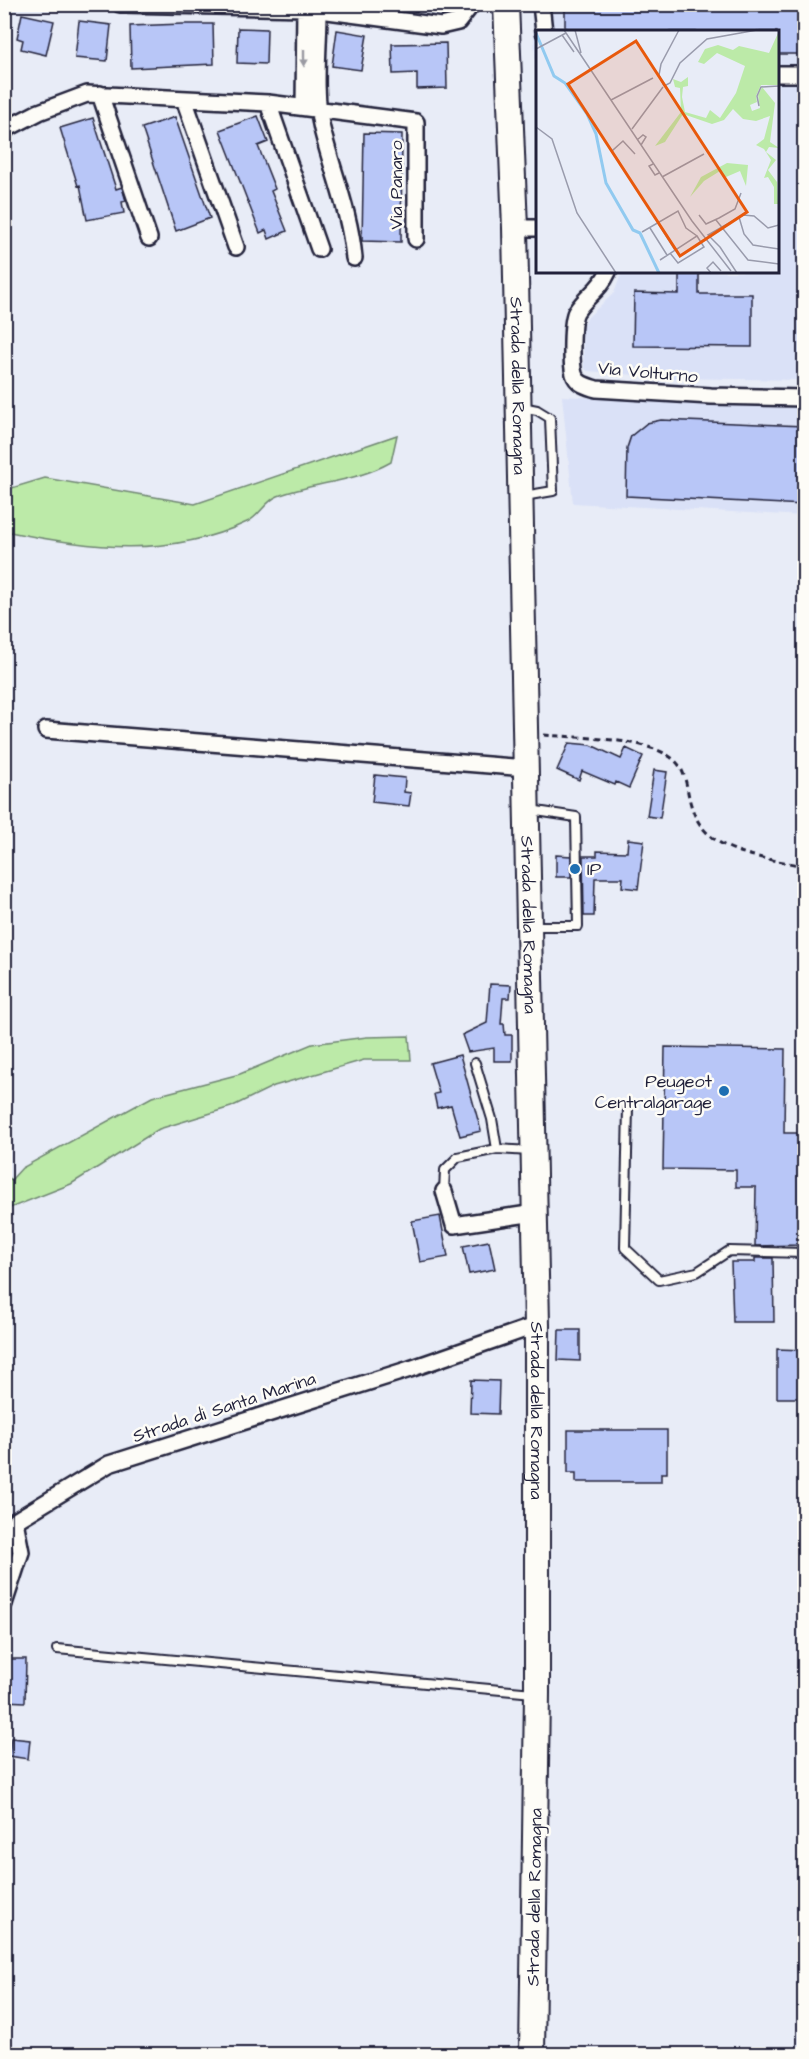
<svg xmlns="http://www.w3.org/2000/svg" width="809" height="2059" viewBox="0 0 809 2059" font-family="'Architects Daughter',sans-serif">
<rect width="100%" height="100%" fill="#e8ecf7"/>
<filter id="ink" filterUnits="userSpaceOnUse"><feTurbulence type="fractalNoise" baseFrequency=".0167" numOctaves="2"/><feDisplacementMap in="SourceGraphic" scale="12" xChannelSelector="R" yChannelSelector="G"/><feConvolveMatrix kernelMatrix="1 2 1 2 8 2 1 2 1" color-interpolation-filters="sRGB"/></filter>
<g filter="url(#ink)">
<path fill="#dae1f7" d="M532,5h272v511l-231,-13 -11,-107 239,12v-28l-129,-2 -85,-7 -3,-4 -2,-39 6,-11 26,-24 8,-21h156v-240h-240l-1,53z"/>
<path fill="#bceaa8" stroke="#6f8672" stroke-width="1.5" d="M397,435l-6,27c-35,20 -75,20 -113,34 -13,5 -19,21 -31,26 -78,37 -161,26 -242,9v-41l40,-12 150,26z
M409,1036l2,24h-47l-90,26 -43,21 -72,22 -88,55 -66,26v-37l6,7 11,-12 130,-71 88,-23 72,-30 55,-7z"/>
<path fill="#b8c6f7" stroke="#22223b" stroke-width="1.5" d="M565,4h239v50h-27v-22h-212z
M22,14l32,7 -8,34 -25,-6 2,-9 -6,-2z
M79,21l32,4 -4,36 -32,-3z
M183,24h30l1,40 -83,4 -1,-42z
M238,28l29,1 -1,35 -29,-1z
M337,30l30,5 -6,35 -29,-4z
M446,43l1,45 -30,1v-16l-24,1 -1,-30z
M258,116l10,26 -10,4 17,43 -4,2 16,40 -18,8 -3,-9 -6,3 -40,-103z
M175,117l35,101 -34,13 -34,-103z
M93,118l23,71 6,-2 4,14 -4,1 2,11 -37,7 -7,-35 -2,1 -18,-58z
M364,133l38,1 -1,108 -39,-1z
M679,272h20v22h53v53l-119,-1 1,-53 45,1z
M661,420l143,6v79l-178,-9 1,-48 4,-12 16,-13z
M569,743l22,2 30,14 5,-11 17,8 -14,32 -13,-6 -1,3 -33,-14 -3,9 -22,-10z
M654,770l13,2 -7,46 -13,-2z
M375,775l30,3 -1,14 7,1 -2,13 -37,-4z
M628,839l16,2 -6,48 -16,-2 1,-9h-28l-1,38h-10l-1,-60h14v-5l30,1z
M556,855l15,1v21h-15z
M490,984l21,1 -1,13h-7l-2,26h3l1,11h7v26h-18v-13l-26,4 -6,-17 25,-12z
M665,1047l120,2 -1,84h18l-1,112 -46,1 1,-59h-20v-17l-73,-1z
M460,1055l21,76 -21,5 -9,-31 -14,3 -3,-14 5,-1 -9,-30z
M440,1216l8,41 -28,5 -8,-41z
M489,1241l6,28 -26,5 -6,-28z
M755,1258h18l1,64h-41l-2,-60h24z
M559,1330h21v31l-22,-1z
M777,1349l27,1v48h-27z
M471,1380l28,1 -1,33 -28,-1z
M568,1430h99v43h-6v9h-85v-9h-8z
M4,1659h22l-1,43 -21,-1z
M11,1738l19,2 -2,19 -19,-3z"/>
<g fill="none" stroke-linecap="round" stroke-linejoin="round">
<defs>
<path id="lane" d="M522,407l15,3 13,8 3,73 -29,5
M530,810l46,7 2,109h-46
M475,1063l17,56 5,30
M628,1107l-3,141 34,32 38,-8 32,-21 75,2
M444,1191l1,-21 13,-13 39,-8 33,2
M57,1649l476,44"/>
<path id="street" d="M120,4l185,4 136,18 17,-4 14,-18
M541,4l3,28
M319,10c0,38 -6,82 3,119 11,44 28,84 32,129
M778,74h26
M100,94l49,144
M184,99l52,148
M268,103l51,146
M304,107l1,-103
M4,130l35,-18 48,-18 181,9 148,19v117
M515,228h23
M608,272c-8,18 -22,24 -32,40 -5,9 -5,51 -2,62 3,10 13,12 22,15l115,7 93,2
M46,730l481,38
M444,1191l10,34 81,-12
M15,1521l94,-57 301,-95 127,-44
M4,1604l17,-52 -6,-31"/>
<g id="primary">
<path id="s1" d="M506,4l9,224 22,1097v368l-5,361"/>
</g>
</defs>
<use href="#lane" stroke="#22223b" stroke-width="12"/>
<use href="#street" stroke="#22223b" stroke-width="20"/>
<use href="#primary" stroke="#22223b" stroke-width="28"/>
<path stroke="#22223b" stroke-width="3" stroke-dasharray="6 4.5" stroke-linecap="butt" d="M544,735c34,3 102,2 129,24 14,11 13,30 18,46 14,50 71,52 113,61"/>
<use href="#lane" stroke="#fdfcf7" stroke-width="8"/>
<use href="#street" stroke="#fdfcf7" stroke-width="15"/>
<use href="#primary" stroke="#fdfcf7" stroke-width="24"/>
</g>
<defs><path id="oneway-solid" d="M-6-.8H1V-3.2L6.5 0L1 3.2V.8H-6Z" transform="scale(1.5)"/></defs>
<use fill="#9a9aa2" href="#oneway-solid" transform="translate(304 58) rotate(90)"/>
</g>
<g fill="#1f6fb2" stroke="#fdfcf7" stroke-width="2">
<circle cx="575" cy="869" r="6"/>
<circle cx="724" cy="1091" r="6"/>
</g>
<g text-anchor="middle" stroke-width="5" stroke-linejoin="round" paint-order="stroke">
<g font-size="18" fill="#22223b" stroke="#fdfcf7">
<text transform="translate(396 185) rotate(-90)" y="6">Via Panaro</text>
<text transform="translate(648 372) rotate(5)" y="6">Via Volturno</text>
<text dy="6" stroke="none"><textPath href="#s1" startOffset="382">Strada della Romagna</textPath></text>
<text dy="6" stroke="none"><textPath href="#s1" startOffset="921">Strada della Romagna</textPath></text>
<text transform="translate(224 1407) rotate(-18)" y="6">Strada di Santa Marina</text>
<text dy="6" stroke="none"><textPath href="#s1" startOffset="1407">Strada della Romagna</textPath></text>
<text transform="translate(534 1897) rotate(-89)" y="6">Strada della Romagna</text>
</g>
<g font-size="18" fill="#22223b" stroke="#fdfcf7" text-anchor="start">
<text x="587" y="875">IP</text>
<text x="712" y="1087" text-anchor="end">Peugeot<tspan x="712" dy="21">Centralgarage</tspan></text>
</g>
</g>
<g transform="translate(536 30)">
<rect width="243" height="243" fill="#e8ecf7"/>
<path d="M243,1v54h-18l-5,11 1,6 -7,3 2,6 8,-3 -2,-13 4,-8 13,16 -5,39 9,6 -10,-1 -3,5 10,8 -8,10 9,12 1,22h-4v-17l-6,-10 -4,1 7,-18 -7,-11 -8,-4 8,-6 6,-23 -14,5 -13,-2 -10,-10 -9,11 -12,4 -29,-10 -18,28 -10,4 26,-34 -1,-24 -5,-1 -2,-8 8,3 7,-5v9l-5,1 -1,10 3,15 21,6 4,-8 10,8 16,-25 9,-27 -28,-13 -13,11 -6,-2 7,-13 13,-4 15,5 6,-4 30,7zM191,133l21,2 -2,21 -6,-15 -14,6 -6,-6 -16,10 -14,16 11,-20z" fill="#bceaa8"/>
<path fill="none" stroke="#91caf0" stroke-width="3" d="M0,3l18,43 11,7 22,31 9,20 10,49 27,47 7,3 19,40"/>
<path fill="none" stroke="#999bac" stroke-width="1.5" d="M28,0l128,191 39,50M39,0l6,23M26,5l12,17M0,19l30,-16M128,56l6,-3 10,-20 27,-24 50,-9M128,56l-5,-11 2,-11 18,-34M75,70l42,-22M223,76l-2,-10 4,-9 18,-1M0,97l16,12 25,74 39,60M96,99l31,-42M101,110l6,-5 3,2 -5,8M117,134l-4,2 6,9 4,-2M85,135l-9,-14 11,-10 12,13M126,147l42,-23M163,185l7,9 13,-6 16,-9 6,-16M203,187l5,17 9,11 26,4M180,190l32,40 31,4M122,193l17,27M114,198l17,27M106,202l36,-21 8,17 11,8 -37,24M184,217l-12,-12 35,-20 11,1 14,12 11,-3M184,217l17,26M134,223l8,10 26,-16 -7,-11M175,243l-4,-5 6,-6 8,9"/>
<path fill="#e8590c" fill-opacity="0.15" stroke="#e8590c" stroke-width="3" d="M100,11l111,171 -67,44 -112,-172z"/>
<rect width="243" height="243" fill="none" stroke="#22223b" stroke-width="3"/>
</g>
<rect width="809" height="2059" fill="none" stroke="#fdfcf7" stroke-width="24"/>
<rect x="12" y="12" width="785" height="2035" fill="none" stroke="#22223b" stroke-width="2" filter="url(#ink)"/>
</svg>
